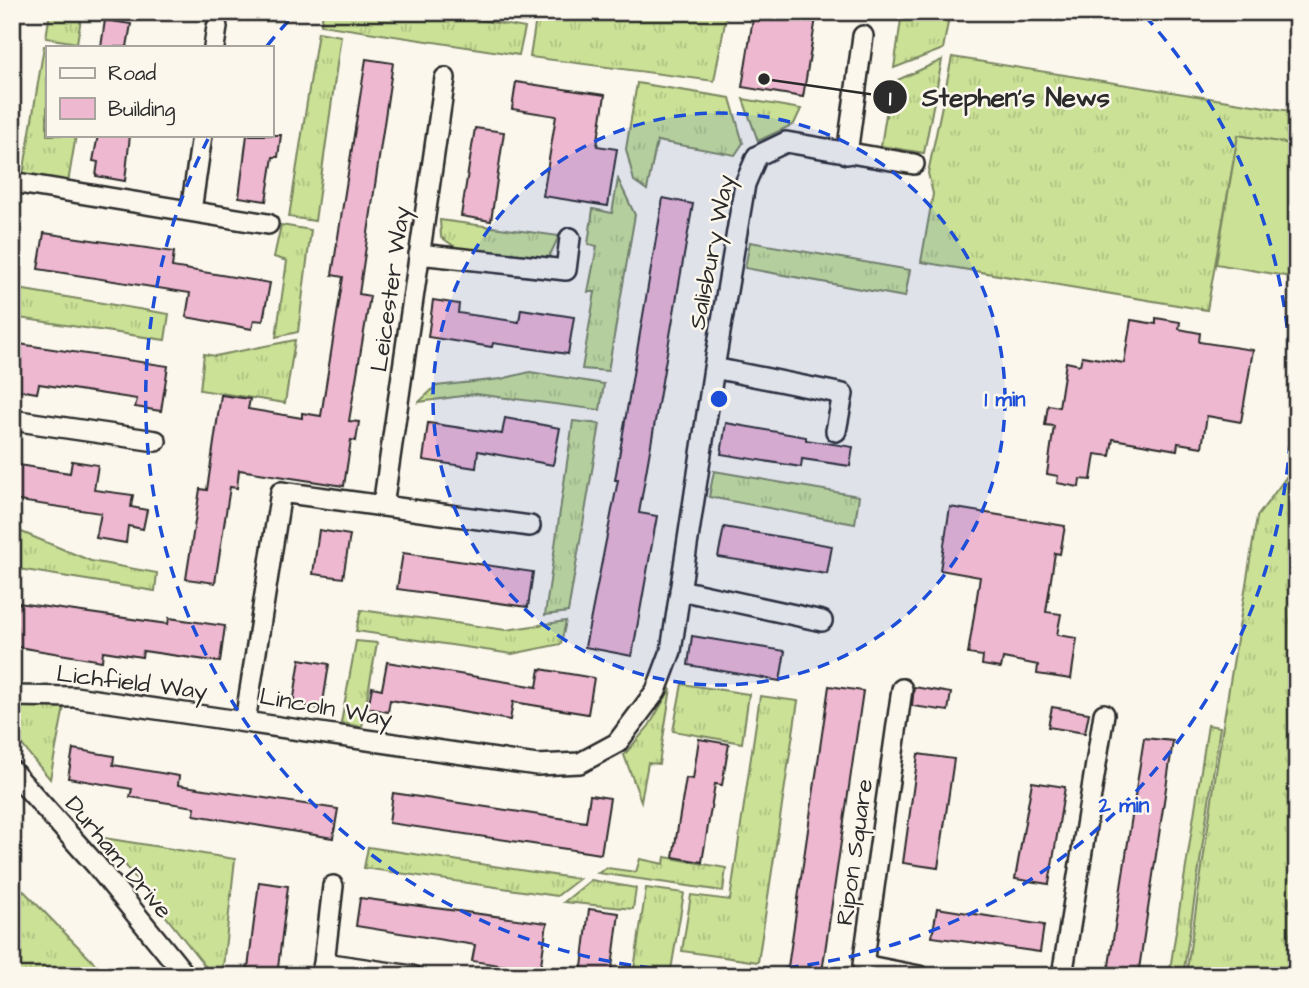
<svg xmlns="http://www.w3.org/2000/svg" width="1309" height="988" viewBox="0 0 1309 988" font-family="'Architects Daughter',sans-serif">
<defs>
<pattern id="grass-tufts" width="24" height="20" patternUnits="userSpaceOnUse" patternTransform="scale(1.75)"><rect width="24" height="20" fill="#cae196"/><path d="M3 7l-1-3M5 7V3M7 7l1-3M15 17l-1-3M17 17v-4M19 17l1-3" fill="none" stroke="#aec181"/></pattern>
</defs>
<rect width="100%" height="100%" fill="#fbf7ec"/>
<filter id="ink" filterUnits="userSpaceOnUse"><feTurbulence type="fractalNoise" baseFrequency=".0143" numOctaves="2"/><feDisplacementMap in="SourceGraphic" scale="14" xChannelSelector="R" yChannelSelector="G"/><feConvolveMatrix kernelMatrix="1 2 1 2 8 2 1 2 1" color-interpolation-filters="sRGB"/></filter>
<g filter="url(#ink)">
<path fill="url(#grass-tufts)" stroke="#7a8660" stroke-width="2" d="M50,12h32l-5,31 -31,-5z
M323,12h113l89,16 -6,27 -198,-30z
M537,12h190l-13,69 -184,-24z
M857,12h93l-7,37 -49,19 7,-48z
M318,32l23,4 -26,185 -26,-4z
M44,46l10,1h-7v88h29l-8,48 -45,-8z
M952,57l345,55v33l-59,-9 -31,174 -286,-48 12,-68 -5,-21z
M942,60l-18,93 -43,-7 10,-63z
M637,83l93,15 13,45 -8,12 -78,-14 -10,49 -13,-9 -8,-32z
M743,99l58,10 -7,15 -36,17z
M618,179l17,36 -27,156 -26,-2 13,-77h-7l9,-46 -9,-2 5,-35 19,4z
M440,220l119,16 -10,21 -21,3 -70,-11 -17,-12z
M281,225l30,5 -13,102 -22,5 11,-76 -13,-4z
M750,242l160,28 -5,27 -160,-29z
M12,288l157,26 -4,26 -153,-23z
M295,340l-10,63 -85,-13 4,-36 11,2z
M530,372l74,12 -4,26 -124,-16 -57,8 17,-16 65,-7z
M573,421l27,3 -32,188 -23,3z
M1297,437v539h-111l37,-251 34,-208 35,-48z
M714,471l145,25 -4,28 -146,-27z
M12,528l79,33 66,12 -2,18 -143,-23z
M361,610l145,20 60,-9 -5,23 -49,10 -156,-23z
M356,641l21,2 -15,84 -21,-4z
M682,684l67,10 -7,49 -69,-12z
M671,688l-12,76 -11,-1 -7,38 -17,-46 25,-29z
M760,696l38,5 -40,261 -76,-11 9,-56 39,5z
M33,704l31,3 -14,72c-12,-15 -46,-48 -37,-67 2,-6 14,-7 20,-8z
M1208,725l12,2 -37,249h-14z
M104,838l131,21 -13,117h-9z
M368,847l211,32 -22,17 -193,-28z
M665,857l61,11 -3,23 -125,-18 9,-5 29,4 4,-13 24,5z
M12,879l95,97h-95z
M591,880l45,8 -3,21 -69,-7z
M646,888l38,5 -14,83h-37z"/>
<path fill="#cae196" stroke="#7a8660" stroke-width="2" d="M1238,135l59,10v133l-81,-14z"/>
<path fill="#eeb8d0" stroke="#2b2b2b" stroke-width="2" d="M754,12h63l-14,85 -61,-10z
M105,20l26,4 -4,23h-26z
M366,59l27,4 -34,231 11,2 -21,125 10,1 -3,19 -5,-1 -7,46 -105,-16 -2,18 -7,-1 -15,96 -29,-4 14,-90 7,1 14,-95 29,4 -2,10 54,9v-5l19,3 22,-139 -11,-2z
M516,82l89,13 -8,51 20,3 -9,57 -65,-10 13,-80 -44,-7z
M475,128l29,4 -13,89 -30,-5z
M98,135h32l-5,46 -29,-5 2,-14 -5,-1z
M247,135h34l-3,22h-5l-7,44 -27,-4z
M663,198l30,6 -54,309 18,3 -25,140 -47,-9 33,-167h-3z
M44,233l130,19 -2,15 98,16 -7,38 -9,-1 -2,9 -66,-12 4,-24 -152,-24z
M433,300l26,4 -1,9 61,9 2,-13 53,8 -6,37 -75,-11 -1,4 -64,-10z
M1156,318l24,4 -1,7 21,4 -1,9 54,8 -12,72 -34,-6 -5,31 -24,-4 -1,7 -64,-11 -3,17 -15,-2 -4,26 -11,-1 -1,8 -22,-4 1,-7 -11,-2 7,-48 -9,-1 3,-20 11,2 7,-45 14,3 2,-9 42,7 7,-43 25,4z
M19,344l149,22 -7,45 -26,-4 2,-8 -98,-15 -2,9 -25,-4z
M505,418l55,10 -7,37 -75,-14 -2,17 -53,-8 5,-37 74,11z
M726,423l80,14v3l47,7 -3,19 -48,-7 -1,8 -80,-13z
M72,461l26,4 -4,25 39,5 -2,12 16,3 -4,19 -15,-3 -2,17 -30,-5 5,-25 -89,-13v-36l58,9z
M950,507l115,19 -5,28 -5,-1 -9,59 15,2 -4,21 20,3 -6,41 -34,-5 1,-9 -35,-7 -2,10 -19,-3 1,-9 -15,-2 12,-77 -40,-7z
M724,527l108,19 -5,28 -109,-17z
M319,530l31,5 -7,43 -30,-4z
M403,553l130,19 -5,35 -131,-18z
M18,603l150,21 1,-6 56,8 -5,36 -77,-11 -1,6 -39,-6 -1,10 -90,-15z
M692,636l93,15 -5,30 -92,-16z
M300,659l29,5 -7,45 -29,-5z
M387,662l150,25 3,-18 54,9 -6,36 -75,-12 -3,18 -120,-20 -2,12 -20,-4 4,-21 10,2z
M829,686l34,5 -41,281 -34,-5z
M914,687l37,6 -3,18 -36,-5z
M1052,707l37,6 -4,20 -37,-6z
M1144,738l29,3 -35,235h-9l-21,-4z
M699,739l30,5 -7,41 -7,-1 -13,78 -29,-5 13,-79 7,1z
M73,749l41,7 -1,9 66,11 -1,9 160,24 -5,29 -139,-23 1,-8 -65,-10 2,-8 -64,-11z
M918,754l36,5 -16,109 -35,-5z
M1032,782l33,5 -16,97 -34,-5z
M393,793l193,29 4,-27 20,3 -9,56 -212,-31z
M259,882l29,4 -11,90h-30z
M360,898l187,25 -7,48 -68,-10 3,-16 -119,-19z
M937,908l107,17 -4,27 -108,-15z
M589,909l30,4 -8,63h-30z"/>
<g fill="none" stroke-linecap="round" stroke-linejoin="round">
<defs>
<path id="street" d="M214,47l3,-20
M847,154l16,-118
M12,182l256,42
M191,211l11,-76
M419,254l147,16 4,-32
M714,368l31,-184 12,-28 29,-14 128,22
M12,420l144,21
M383,506l62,-428
M530,526l-249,-34 -36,230 292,43 43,-2 37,-20 39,-52 15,-40 43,-283 129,26 -7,37
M680,590l142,31
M902,689l-39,276 56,11
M12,696l63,1 170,25
M12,771l84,94 90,111
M324,963l9,-77
M321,976l3,-13 88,13
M1062,976l42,-262"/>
</defs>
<use href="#street" stroke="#2b2b2b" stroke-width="24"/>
<use href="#street" stroke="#fbf7ec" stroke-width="19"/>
</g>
</g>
<circle cx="719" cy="399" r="286" fill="#1d4ed8" fill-opacity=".12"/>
<g fill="none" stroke="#1d4ed8" stroke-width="3.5" stroke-dasharray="12 9">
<circle cx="719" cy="399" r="286"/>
<path d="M267 46A573 573 0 0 1 293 16M1145 16A573 573 0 1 1 208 139"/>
</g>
<g text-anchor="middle" stroke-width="5" stroke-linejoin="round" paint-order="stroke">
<g font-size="24" fill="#2b2b2b" stroke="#fbf7ec">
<text transform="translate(711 252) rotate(-79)" y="8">Salisbury Way</text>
<text transform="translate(390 289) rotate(-82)" y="8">Leicester Way</text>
<text transform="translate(132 682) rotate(7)" y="8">Lichfield Way</text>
<text transform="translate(326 707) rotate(10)" y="8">Lincoln Way</text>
<text transform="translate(854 852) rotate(-82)" y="8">Ripon Square</text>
<text transform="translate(119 857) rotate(50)" y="8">Durham Drive</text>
</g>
</g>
<circle cx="719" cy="399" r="10" fill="#1d4ed8" stroke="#fbf7ec" stroke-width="3.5"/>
<g font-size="21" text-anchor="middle" font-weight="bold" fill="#1d4ed8" stroke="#fbf7ec" stroke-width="5" stroke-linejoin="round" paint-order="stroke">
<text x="1005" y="406">1 min</text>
<text x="1124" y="812">2 min</text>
</g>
<path fill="none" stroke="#2b2b2b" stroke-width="2.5" d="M764 79L890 97"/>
<g fill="#2b2b2b" stroke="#fbf7ec" stroke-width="2.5">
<circle cx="764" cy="79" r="7"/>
<circle cx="890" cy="97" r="18"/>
</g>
<g font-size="21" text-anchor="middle" font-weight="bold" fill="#fff">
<text x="890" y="105">1</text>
</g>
<g font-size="26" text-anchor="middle" font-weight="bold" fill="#2b2b2b" stroke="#fbf7ec" stroke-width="5" stroke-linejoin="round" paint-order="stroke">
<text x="1016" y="106">Stephen's News</text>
</g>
<rect width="1309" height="988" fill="none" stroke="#fbf7ec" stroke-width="42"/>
<rect x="21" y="21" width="1267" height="946" fill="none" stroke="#2b2b2b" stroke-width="2.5" filter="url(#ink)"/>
<rect x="46" y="46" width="228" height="91" fill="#fbf7ec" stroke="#a8a59f" stroke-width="2"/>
<rect x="60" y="68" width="35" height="10" fill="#fbf7ec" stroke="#a8a59f" stroke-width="2"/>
<text x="108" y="80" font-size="21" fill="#2b2b2b">Road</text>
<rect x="60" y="98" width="35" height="21" fill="#eeb8d0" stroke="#a8a59f" stroke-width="2"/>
<text x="108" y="116" font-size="21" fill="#2b2b2b">Building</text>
</svg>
